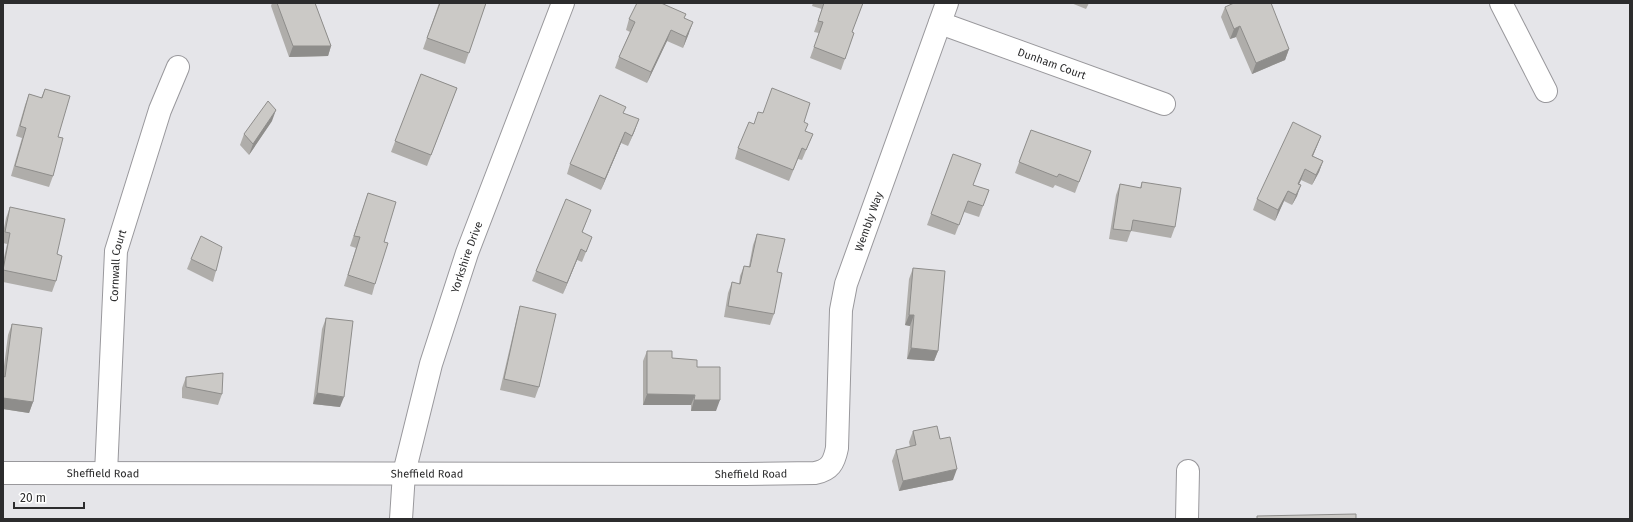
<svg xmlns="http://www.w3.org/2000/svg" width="1633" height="522" viewBox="0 0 1633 522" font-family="'Fira Sans',sans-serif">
<rect width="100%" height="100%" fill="#e5e5e9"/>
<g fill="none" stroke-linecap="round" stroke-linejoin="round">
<defs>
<g id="minor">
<path d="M1501,3l45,88"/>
<path id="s1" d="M940,23l224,81"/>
<path id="s2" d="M3,473l742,1 70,-1c15,-3 19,-10 22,-25l4,-138 5,-26 101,-281"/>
<path id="s3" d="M106,473l10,-222 44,-141 18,-43"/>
<path id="s4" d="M401,519l3,-46 27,-109 36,-111 96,-250"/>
<path d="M1187,519l1,-48"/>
</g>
</defs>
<use href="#minor" stroke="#99989c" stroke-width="24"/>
<use href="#minor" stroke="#fff" stroke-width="22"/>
</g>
<path fill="#afadaa" d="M272,3h43l16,43 -3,10 -39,1 -18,-51z
M439,3h47l-21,61 -42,-15z
M813,3h50l-11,29 2,1 -13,37 -31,-12 9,-25 -5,-1 8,-23 -10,-3z
M1071,3h18l-3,6z
M1225,7l64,42 -4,11 -33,14 -16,-37 -6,2 -9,-22z
M686,14l-2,4 5,15 -6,15 -16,-7 -20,42 -32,-15 4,-11 11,-25 -4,-2 3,-11z
M421,74l36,14 -30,78 -36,-14z
M45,89l13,48 -5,39 -4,11 -38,-11 11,-38 -6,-2 9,-31 4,-11 12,4z
M624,113l11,17 -7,16 -7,-3 -20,47 -34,-16 3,-10z
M763,113l41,9 1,9 8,3 -11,26 -4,-1 -9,22 -54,-22 3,-11 16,-24z
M272,121l-23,34 -9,-10 4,-11z
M1031,130l60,21 -16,42 -20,-8 -2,3 -38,-15z
M1321,136l-8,20 10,5 -4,11 -7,13 -11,-5 -2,4 -2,12 -5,9 -8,-4 -9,20 -22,-11 4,-11z
M953,154l20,31 16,5 -10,27 -15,-5 -9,23 -28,-10z
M1142,182l33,45 -4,11 -40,-7 -4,11 -18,-3 7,-44 4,-11 20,4z
M368,193l16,49 -9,42 -3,11 -28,-9 12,-38 -6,-2z
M10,207l47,47 -1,27 -4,11 -49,-10v-20l4,-18 -4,-1v-10l3,-15z
M587,220l-5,13 10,4 -10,25 -5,-2 -14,34 -31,-13 4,-10z
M757,234l20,38 -3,42 -4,11 -46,-8 4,-24 4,-11 7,2 1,-8 4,-10h5l4,-21z
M191,259l25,12 -3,11 -26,-13z
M913,268l25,83 -4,10 -27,-2 3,-33 -5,-1 4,-46z
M520,306l19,81 -4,11 -35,-8 17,-73z
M326,318l14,89 -27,-3 9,-75z
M12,324l21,78 -4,11 -26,-4v-35l5,-39z
M647,351l25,7 25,9 19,44h-25v-6h-48v-44z
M186,377l36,17 -4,11 -36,-7v-10z
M913,431l27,8 13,41 -54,11 -7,-30 4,-11 14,-3 -1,-5z"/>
<path fill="#8e8d8b" d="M693,22l-4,11 -6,15 3,-11z
M1240,26l-4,11 -6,2 4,-10z
M671,30l-4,11 -20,42 4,-11z
M293,46h38l-3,10 -39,1z
M1289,49l-4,11 -33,14 4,-11z
M276,110l-4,11 -23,34 4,-11z
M639,119l-4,11 -7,16 4,-10z
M625,132l-4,11 -20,47 4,-11z
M1321,136l-4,10 -9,21 4,-11z
M1323,161l-4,11 -7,13 4,-10z
M1305,169l-4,11 -7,14 4,-10z
M1301,185l-4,11 -5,9 4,-10z
M1288,191l-4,10 -9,20 3,-11z
M581,249l-4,11 -14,34 4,-11z
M909,315h5l-4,11 -5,-1z
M911,348l27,3 -4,10 -27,-2z
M317,393l27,4 -4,10 -27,-3z
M647,394l48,1 -4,10h-48z
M3,398l30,4 -4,11 -26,-4z
M694,400h26l-4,11h-25z
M957,469l-4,11 -54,11 4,-10z"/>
<path fill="#cbc9c6" stroke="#8e8d8b" d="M277,3h38l16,43h-38z
M440,3h46l-17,50 -42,-15z
M637,3h24l25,11 -2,4 9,4 -7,15 -15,-7 -20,42 -32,-15 16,-35 -6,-3z
M824,3h39l-11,29 2,1 -9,26 -31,-12 9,-25 -5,-1z
M1234,3h37l18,46 -33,14 -16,-37 -6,3 -9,-22z
M421,74l36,14 -26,67 -36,-14z
M772,88l38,15 -6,19 4,2 -3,7 8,3 -7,16 -4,-2 -9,22 -55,-22 11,-26 5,2 4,-12 5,1z
M45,89l25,7 -12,41 5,1 -10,38 -38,-10 11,-38 -6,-2 9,-32 13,4z
M600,95l26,12 -3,6 16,6 -7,17 -7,-4 -20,47 -35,-15z
M268,101l8,9 -23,34 -9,-10z
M1293,122l28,14 -9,20 11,5 -7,14 -11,-6 -7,15 3,1 -5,10 -8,-4 -10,19 -21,-11z
M1031,130l60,21 -12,31 -20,-8 -2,3 -38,-15z
M953,154l28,10 -8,21 16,5 -6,16 -15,-5 -9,24 -28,-11z
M1142,182l39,6 -6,39 -42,-7 -2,11 -18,-2 7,-45 21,4z
M368,193l28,9 -12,40 4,1 -13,41 -27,-9 12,-38 -6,-1z
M566,199l25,11 -9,22 10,5 -6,15 -5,-3 -14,34 -31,-12z
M10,207l55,12 -8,35 5,2 -6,25 -53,-11 7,-37 -5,-1z
M757,234l28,5 -8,33 5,1 -8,41 -46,-8 4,-24 8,2 4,-18 6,1z
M201,236l21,11 -6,24 -25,-12z
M913,268l32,3 -7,80 -27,-3 3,-33h-5z
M520,306l36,8 -17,73 -35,-8z
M326,318l27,3 -9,76 -27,-4z
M12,324l30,4 -9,74 -30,-4v-22l2,1z
M647,351h25v7l25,2v7h23v33h-26l1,-5 -48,-1z
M223,373l-1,21 -36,-7v-10z
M937,426l3,13 10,-2 7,32 -54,12 -7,-31 20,-5 -3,-14z
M1356,514v5h-99v-3z"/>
<g text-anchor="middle" stroke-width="3" stroke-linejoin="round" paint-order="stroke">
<g font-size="11" fill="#2c2c2d" stroke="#fff">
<text dy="4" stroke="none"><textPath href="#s1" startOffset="119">Dunham Court</textPath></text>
<text dy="4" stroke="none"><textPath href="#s2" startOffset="1079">Wembly Way</textPath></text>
<text dy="4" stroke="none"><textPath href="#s4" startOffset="271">Yorkshire Drive</textPath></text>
<text dy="4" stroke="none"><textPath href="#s3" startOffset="208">Cornwall Court</textPath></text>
<text dy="4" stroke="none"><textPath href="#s2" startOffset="100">Sheffield Road</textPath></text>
<text dy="4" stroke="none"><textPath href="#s2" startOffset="424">Sheffield Road</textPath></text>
<text dy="4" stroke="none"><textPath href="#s2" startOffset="748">Sheffield Road</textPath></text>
</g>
</g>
<rect width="1633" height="522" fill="none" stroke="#2c2c2d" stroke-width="8"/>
<path d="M14 502v6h70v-6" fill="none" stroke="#2c2c2d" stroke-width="2"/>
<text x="20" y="502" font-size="12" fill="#2c2c2d" stroke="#ffffff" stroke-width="3" paint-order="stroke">20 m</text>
</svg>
